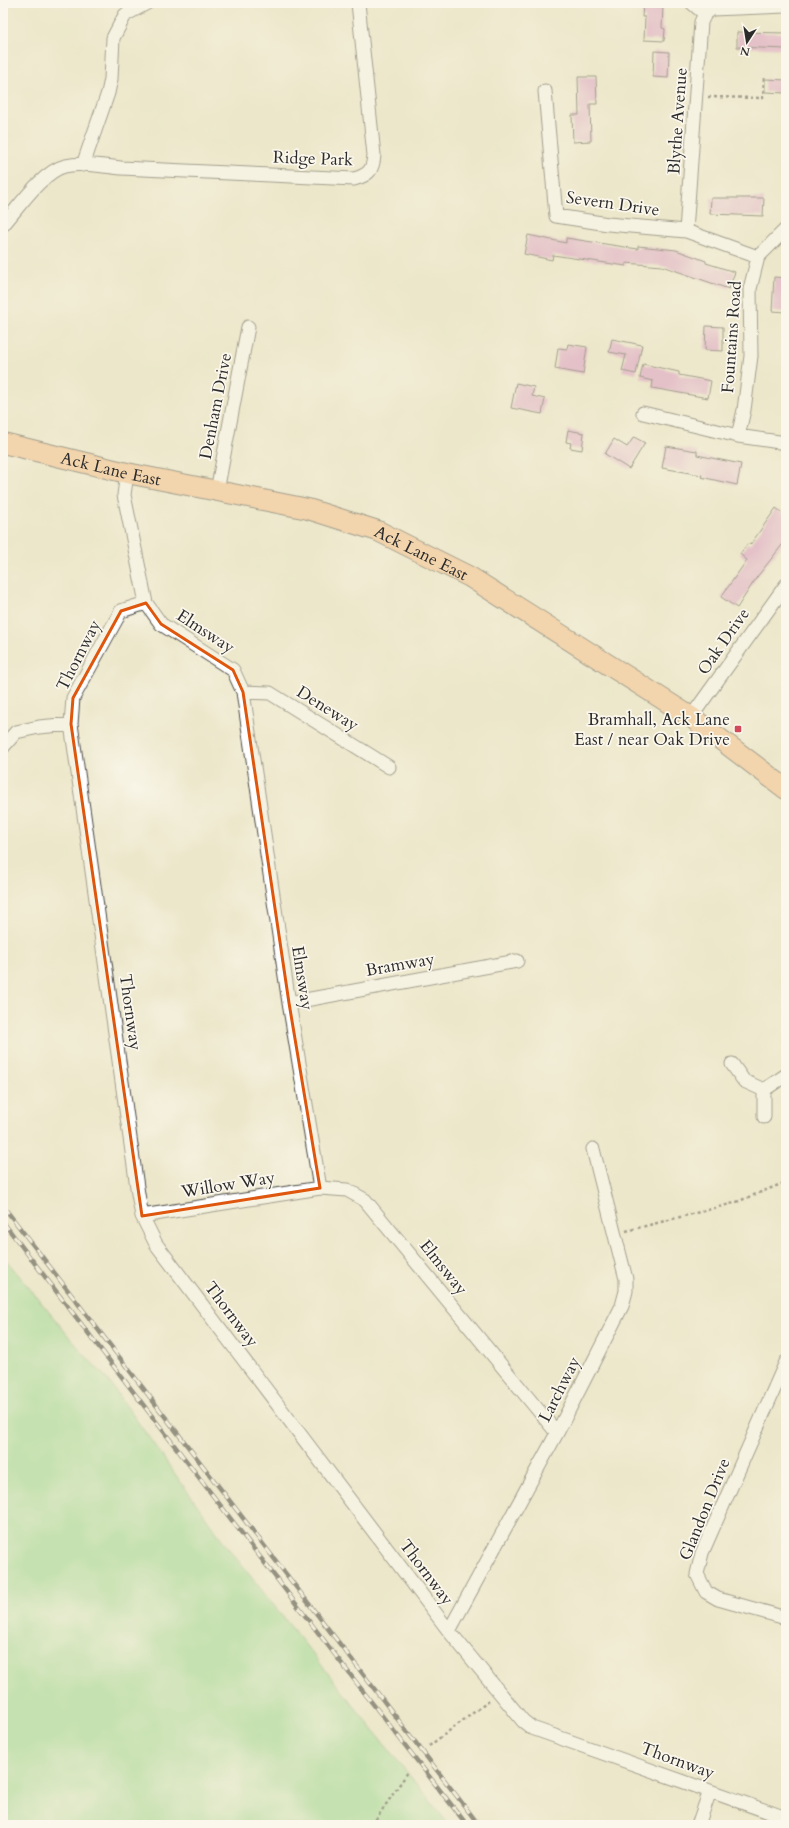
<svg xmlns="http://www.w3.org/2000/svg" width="789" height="1828" viewBox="0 0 789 1828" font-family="Cardo,serif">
<rect width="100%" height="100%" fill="#fbf7ec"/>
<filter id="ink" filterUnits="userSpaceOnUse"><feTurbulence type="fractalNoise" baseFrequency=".025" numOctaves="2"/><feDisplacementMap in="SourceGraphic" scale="8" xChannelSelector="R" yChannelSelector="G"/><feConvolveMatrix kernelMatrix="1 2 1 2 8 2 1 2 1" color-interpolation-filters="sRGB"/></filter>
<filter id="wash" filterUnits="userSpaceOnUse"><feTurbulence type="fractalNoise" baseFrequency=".012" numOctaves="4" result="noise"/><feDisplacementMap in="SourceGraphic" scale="16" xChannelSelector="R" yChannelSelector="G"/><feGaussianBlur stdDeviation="0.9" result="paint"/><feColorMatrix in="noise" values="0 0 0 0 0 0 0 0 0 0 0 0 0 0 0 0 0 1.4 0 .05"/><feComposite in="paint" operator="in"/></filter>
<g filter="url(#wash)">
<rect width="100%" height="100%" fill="#ece7ca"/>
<path fill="#97da92" stroke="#61825e" d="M3,1256l78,95 26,28 121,169 221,277h-446z"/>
<g id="blocks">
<path fill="#da92c6" d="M643,4l20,1 -1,23 3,1 -1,12 -20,-1 1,-23h-3z
M737,32l49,1v16l-49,-2z
M654,51l15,1 -1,26 -15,-1z
M578,77h18l1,27h-7l1,37 -18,1 -1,-27h7z
M765,79l21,1 -1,13 -20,-1z
M711,198h53l-1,18 -53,-2z
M528,235l38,8v-5l72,11v-3l38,4 30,11v2l29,9 -6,17 -67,-23 -36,-3v3l-73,-11 -1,5 -28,-6z
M774,277l12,1v34l-14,-1z
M706,326l17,1v24l-18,-1z
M612,339l30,6 -6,29 -14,-3 4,-16 -17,-3z
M568,344l19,3 -4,27 -28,-5 3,-21 9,1z
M643,364l36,8v3l32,6 -3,17 -56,-10 1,-7 -13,-3z
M516,383l18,4 -2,9 13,3 -3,15 -31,-6z
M568,430l16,3 -2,17 -12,-2 1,-5 -5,-1z
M634,437l11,6 -16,26 -24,-15 9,-15 13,8z
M666,446l31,5v4l44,9 -4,21 -36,-8 1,-2 -40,-7z
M776,508l10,8v24l-29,37 -20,31 -16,-11 26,-37 -7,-6 8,-11 2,2z"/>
</g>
</g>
<g filter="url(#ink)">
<use href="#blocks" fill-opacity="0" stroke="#484743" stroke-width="1"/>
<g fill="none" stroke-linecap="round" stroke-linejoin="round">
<defs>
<path id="minor" d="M692,3l13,11
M545,91l11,125 52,8 78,7 72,26
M83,165l25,-72 3,-14 2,-41 12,-23 22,-12
M3,225c15,-17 40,-54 62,-59 18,-4 38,0 56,2l233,11c15,-4 19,-9 20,-24l-16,-152
M686,231l15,-209 4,-8 7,-5 74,-3
M643,413l95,23 48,7
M738,436l6,-26 7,-54 -1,-67 8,-32 28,-28
M127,473l-3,22 22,108 15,21 72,46 10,22 46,311 31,185 27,2 18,10 192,233
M217,491l31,-164
M146,603l-25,8 -48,87 -2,26 67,470 4,22 14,28 293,387 74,90 9,7 254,90
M243,692l27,1 119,74
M691,717l95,-132
M3,747l13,-15 23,-5 32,-3
M289,1003l228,-42
M732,1064l12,17 20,9 22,-15
M764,1090v27
M142,1216l178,-28
M786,1362l-84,191 -5,21 9,18 12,7 68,19
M449,1631l108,-198 65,-127 4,-15v-12l-33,-130
M698,1825l12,-34"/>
<g id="primary">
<path id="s1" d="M3,443l124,30 181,36 70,22 92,46 221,140 95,72"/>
</g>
</defs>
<use href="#minor" stroke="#484743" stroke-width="15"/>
<use href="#primary" stroke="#484743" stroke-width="22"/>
<path stroke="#484743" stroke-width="2.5" stroke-dasharray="3 3" stroke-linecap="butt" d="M708,97l55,1 1,-21
M626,1231l108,-28 52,-21
M429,1746l60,-45
M372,1825l36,-53"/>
<use href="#minor" stroke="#fff" stroke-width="13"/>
<use href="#primary" stroke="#f8bd89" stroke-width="20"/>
<defs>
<path id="rail" d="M3,1206l476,619
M3,1222l356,464 108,139"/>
</defs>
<use href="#rail" stroke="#2b2b2b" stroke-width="4.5"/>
<use href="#rail" stroke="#fbf7ec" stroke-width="3" stroke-dasharray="9" stroke-linecap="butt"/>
</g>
</g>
<path d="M0 0H789V1828H0ZM146,603l15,21 72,46 10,22 46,311 31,185 -178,28 -71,-492 2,-26 48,-87z" fill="#ece7ca" fill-opacity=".55" fill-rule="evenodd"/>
<path fill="none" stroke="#df570e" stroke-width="3" stroke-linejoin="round" d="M146,603l15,21 72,46 10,22 46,311 31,185 -178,28 -71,-492 2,-26 48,-87z"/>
<rect fill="#d1495b" stroke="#fbf7ec" stroke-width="1.5" x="734" y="725" width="8" height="8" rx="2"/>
<g text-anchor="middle" stroke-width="3.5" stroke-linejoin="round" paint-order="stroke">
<g font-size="17" fill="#2b2b2b" stroke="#fbf7ec">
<text transform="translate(677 121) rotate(-86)" y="6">Blythe Avenue</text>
<text transform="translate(313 158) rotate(2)" y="6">Ridge Park</text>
<text transform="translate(613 203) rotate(8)" y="6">Severn Drive</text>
<text transform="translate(731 337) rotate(-86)" y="6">Fountains Road</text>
<text transform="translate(215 406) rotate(-79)" y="6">Denham Drive</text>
<text dy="6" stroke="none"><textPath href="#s1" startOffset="111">Ack Lane East</textPath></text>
<text dy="6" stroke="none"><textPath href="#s1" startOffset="434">Ack Lane East</textPath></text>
<text transform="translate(206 631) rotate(33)" y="6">Elmsway</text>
<text transform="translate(723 641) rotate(-55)" y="6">Oak Drive</text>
<text transform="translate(78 655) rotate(-63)" y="6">Thornway</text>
<text transform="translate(328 708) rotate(32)" y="6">Deneway</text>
<text transform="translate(400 964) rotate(-10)" y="6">Bramway</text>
<text transform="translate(303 978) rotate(81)" y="6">Elmsway</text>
<text transform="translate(131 1012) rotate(82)" y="6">Thornway</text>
<text transform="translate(228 1184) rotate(-9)" y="6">Willow Way</text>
<text transform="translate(444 1267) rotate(51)" y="6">Elmsway</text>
<text transform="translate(232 1314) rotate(53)" y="6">Thornway</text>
<text transform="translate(559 1389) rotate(-63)" y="6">Larchway</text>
<text transform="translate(704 1509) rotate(-68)" y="6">Glandon Drive</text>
<text transform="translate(427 1572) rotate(53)" y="6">Thornway</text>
<text transform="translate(678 1760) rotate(20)" y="6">Thornway</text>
</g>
<g font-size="17" fill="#2b2b2b" stroke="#fbf7ec" text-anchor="end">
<text x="730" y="725">Bramhall, Ack Lane<tspan x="730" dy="20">East / near Oak Drive</tspan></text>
</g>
</g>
<rect width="789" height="1828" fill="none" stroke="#fbf7ec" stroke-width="16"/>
<g transform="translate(747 42) rotate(192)" stroke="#fbf7ec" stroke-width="3" paint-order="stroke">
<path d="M0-3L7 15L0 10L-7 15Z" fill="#2b2b2b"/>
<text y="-6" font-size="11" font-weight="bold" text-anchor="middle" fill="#2b2b2b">N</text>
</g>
</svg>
